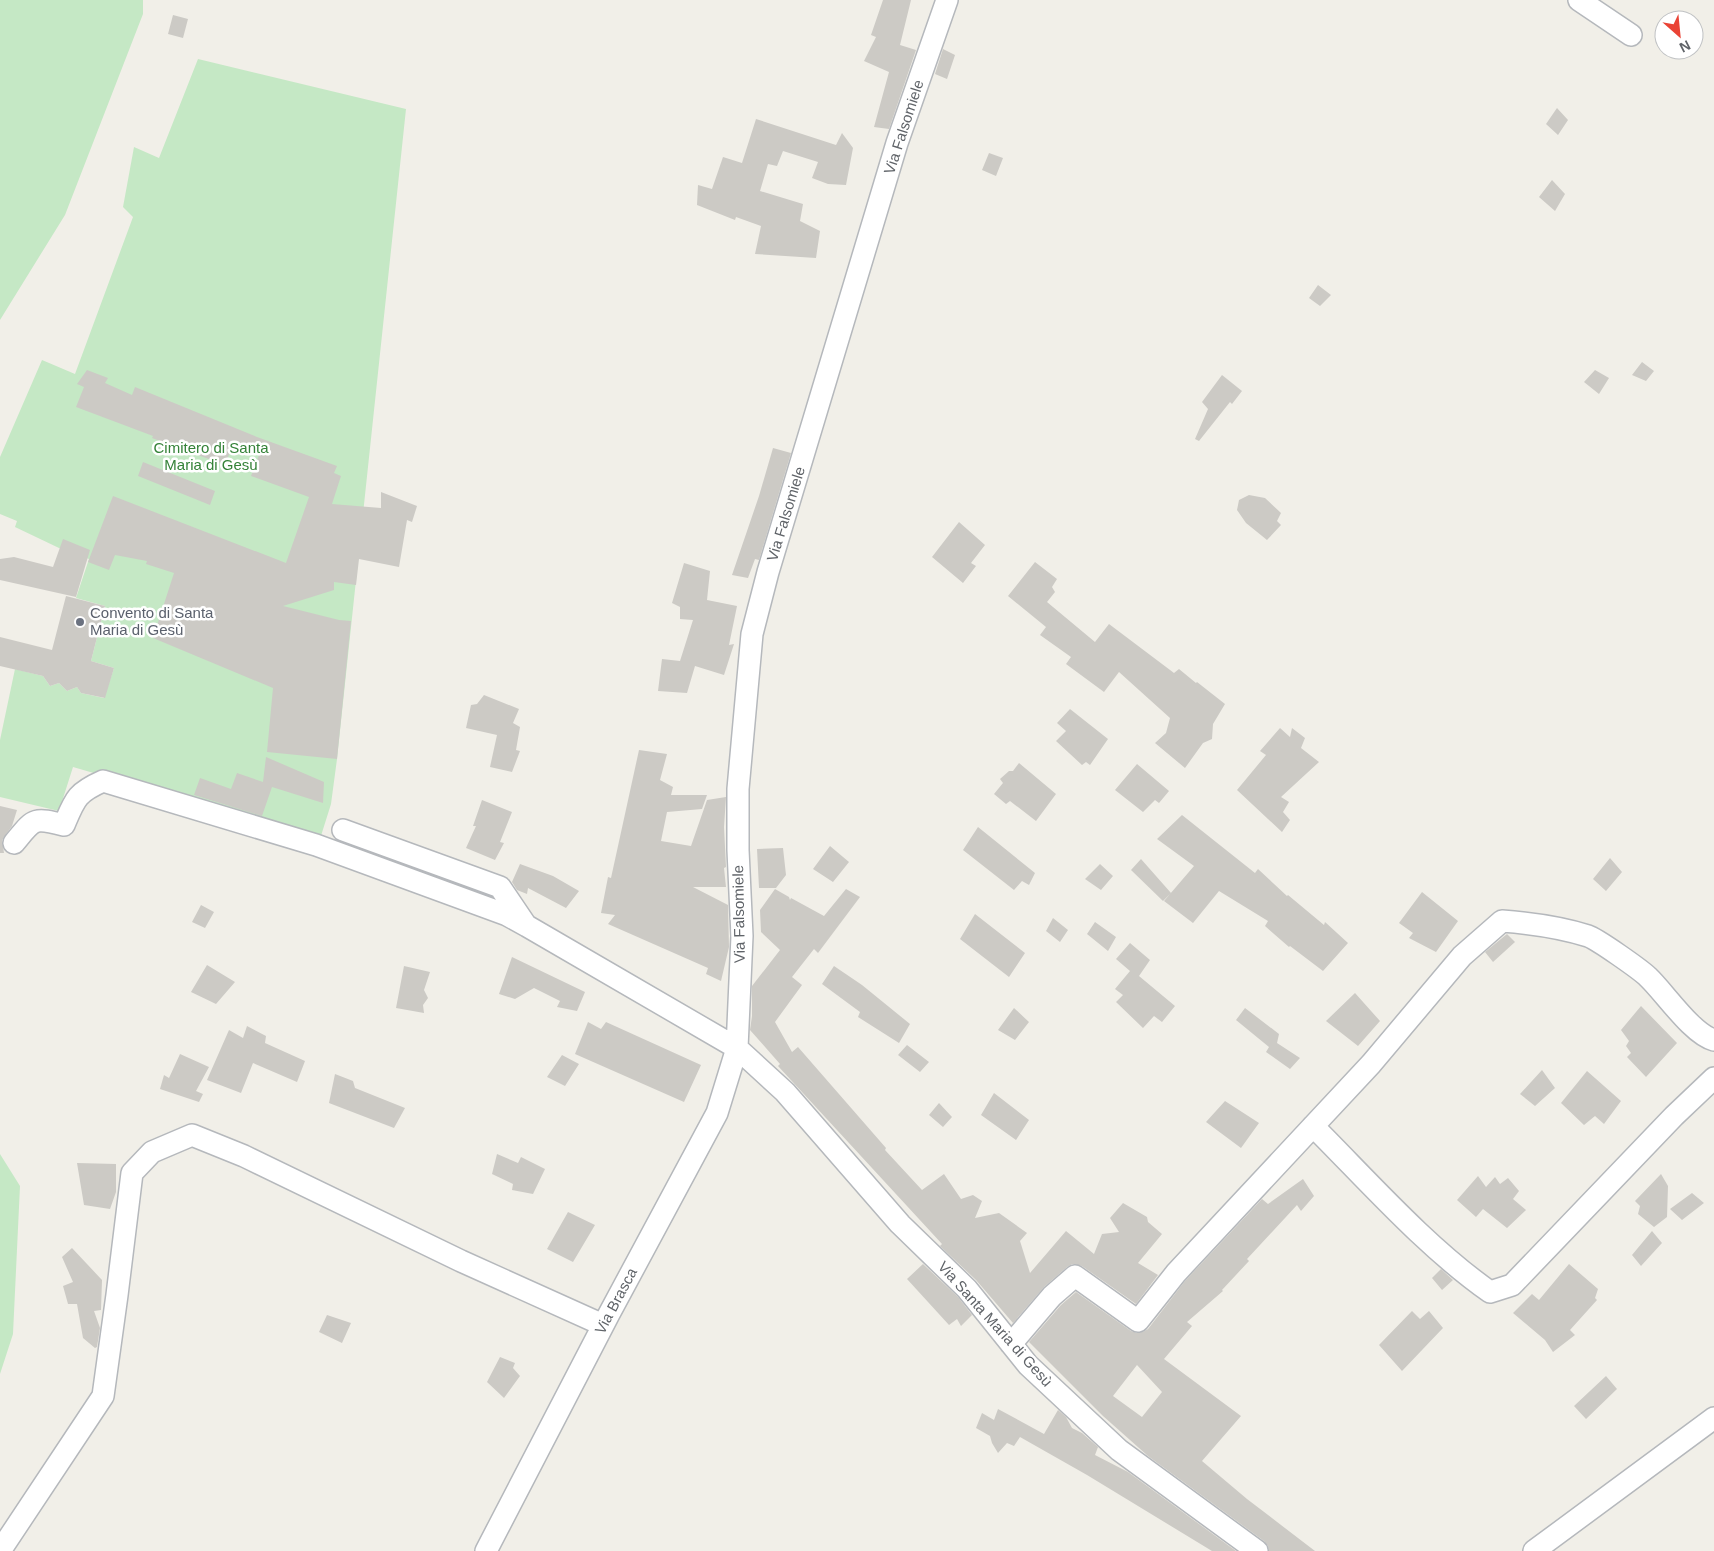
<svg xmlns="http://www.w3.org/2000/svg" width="1714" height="1551" viewBox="0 0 1714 1551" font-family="Helvetica,sans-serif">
<rect width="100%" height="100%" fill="#f1efe8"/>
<path fill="#c5e8c5" d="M0,0h143v14l-78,201 -65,105z
M198,59l208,50 -69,650 -6,45 -11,35 -247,-72 -14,44 -59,-14v-57l15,-71 28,7 7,10 9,-3 8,8 10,-4 4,6 23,5 10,-30 -23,-7 14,-55 -29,-8 13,-39 -30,-11 -44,-21 2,-6 -17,-7v-57l42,-97 33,14 58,-157 -10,-10 11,-60 25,11z
M0,1154l20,32 -7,148 -13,40z"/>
<path fill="#cccac5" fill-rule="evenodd" d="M883,0h28l-11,45 16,5 -27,79 -15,-2 15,-55 -25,-11 12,-24 -5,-2z
M173,15l15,4 -5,19 -15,-4z
M943,49l12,6 -8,24 -12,-5z
M1557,108l11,12 -10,15 -12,-11z
M756,119l80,26 6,-12 11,15 -7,37 -18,-1 -16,-6 6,-16 -35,-11 -6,15 -9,-2 -8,27 43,13 -3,17 20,10 -4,27 -61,-4 6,-28 -25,-9 -1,3 -38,-15 1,-20 14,4 11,-32 19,6z
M989,153l14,5 -7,18 -14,-6z
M1552,180l13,14 -10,17 -16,-14z
M1318,285l13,10 -11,11 -11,-8z
M1642,362l12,9 -8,10 -14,-6z
M87,370l21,8 -3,5 27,12 3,-8 122,50 80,29 -3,7 7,3 -9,28 49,4v-16l36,14 -5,16 -5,-2 -8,47 -40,-8 -3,26 -22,-3v8l-51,16 56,14 12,1 -14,138 -70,-7 6,-64 -120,-50 21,-65 -28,-9 1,-3 -32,-6 -6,15 -21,-8 25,-66 173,67 23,-66 -58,-21 8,-21 -26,-11 -8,21 -73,-27 1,-2 -77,-29 8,-20 -7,-3z
M1595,370l14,8 -10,16 -15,-12z
M1222,375l20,16 -10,13 -2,-2 -31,39 -4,-2 13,-30 -6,-7z
M773,448l18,5 -32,107 -4,-1 -7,19 -16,-3 27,-79z
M143,462l72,29 -5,14 -72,-29z
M1249,495l16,3 16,15 -4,8 4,4 -14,15 -21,-17 -9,-13 2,-10z
M959,522l26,23 -14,18 5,3 -13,17 -31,-26z
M63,539l27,11 -14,47 -76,-17v-21l14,-2 39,10z
M1035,562l22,17 -5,8 3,5 -8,10 48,40 14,-18 65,49 5,-4 17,14 1,-1 28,22 -12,20 -1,15 -9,4 -18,25 -30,-25 11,-10 4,-15 -51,-46 -15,20 -38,-28 5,-7 -31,-22 6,-8 -38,-31z
M684,563l26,8 -3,29 30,6 -8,39 5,-1 -10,31 -29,-9 -8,27 -29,-2 4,-32 18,2 13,-41 -13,-1v-12l-8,-4z
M66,596l39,10 -14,55 23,7 -9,30 -24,-5 -4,-6 -10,4 -8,-8 -9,3 -7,-10 -43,-10v-29l52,13z
M484,695l35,14 -6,14 7,4 -4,23 4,1 -8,21 -22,-5 7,-32 -31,-7 5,-23 6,-1z
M1070,709l38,30 -18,26 -4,-3 -4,3 -26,-24 10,-10 -9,-8z
M1280,728l10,9 2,-9 13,10 -4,10 18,14 -38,35 8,5 -6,10 7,8 -8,12 -45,-42 29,-35 -6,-4z
M639,750l28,4 -7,26 13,7 -2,8h36l-5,14 -35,3 -6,29 30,5 16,-46 19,-3 -2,30 2,40 -2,1 2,19h-33l35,18 1,42 -8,34 -15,-7 2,-6 -100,-44 7,-9 -14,-2 7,-36 3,1z
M266,757l58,25 -1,21 -51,-16 -10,29 -68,-21 6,-17 31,11 6,-16 26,9z
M1019,763l37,31 -20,27 -26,-20 -4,3 -12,-10 9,-11 -3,-4 9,-8h4z
M1137,764l32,27 -10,12 -4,-3 -12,12 -28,-22z
M482,800l30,12 -12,30 4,1 -9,17 -29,-12 10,-22h-3z
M0,806l17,4 -5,16 -10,14 2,13h-4z
M1182,815l73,58 3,-4 29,27 1,-1 36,30 1,-3 23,21 -25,28 -33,-25 -1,1 -24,-21 3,-5 -49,-30 -26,32 -29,-22 30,-35 -37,-27z
M978,827l57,46 -6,12 -7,-4 -8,9 -51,-40z
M830,846l19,16 -16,20 -20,-13z
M783,848l3,27 -10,13h-17l-2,-39z
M1610,858l12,14 -16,19 -13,-12z
M1141,859l30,34 -8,8 -32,-31z
M520,864l33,12 26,15 -13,17 -38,-20 -1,6 -10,-4 -5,-8z
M1100,864l13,12 -12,14 -16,-11z
M775,889l14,8 1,3 1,-2 33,18 22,-27 14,8 -42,56 -4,-4 -22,28 10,8 -27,37 17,30 6,-5 88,101 -1,2 37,40 22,-16 17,25 12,-4 9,6 -7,17 24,-5 28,20 -7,8 10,32 36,-42 28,23 8,-20 17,-2 -9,-14 13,-15 24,14 1,5 14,12 -24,29 20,12 -22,29 -54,-38 -10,-2 -5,3 -23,20 -31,36 -37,-43 -36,-34 2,-2 -164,-178 2,-2 -30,-34 2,-14v-30l28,-36 -19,-18 -1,-22z
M1422,892l36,29 -22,31 -27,-14 4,-5 -14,-10z
M201,905l13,7 -9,16 -13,-6z
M975,914l50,39 -16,24 -49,-38z
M1053,918l15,12 -8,12 -14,-11z
M1095,922l21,15 -8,14 -21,-17z
M1507,934l8,8 -22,20 -8,-10z
M1130,943l20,17 -11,16 36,30 -13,16 -8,-6 -11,12 -27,-26 7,-7 -8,-6 15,-18 -14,-12z
M512,957l73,35 -8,19 -20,-4 3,-6 -26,-13 -19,11 -16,-5z
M207,965l28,17 -19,22 -25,-12z
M404,966l26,6 -6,18 4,8 -5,7 1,8 -28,-5z
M834,966l28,19 48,39 -11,19 -41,-26 2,-5 -38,-28z
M1355,993l25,28 -22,25 -32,-25z
M1641,1006l36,37 -31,34 -19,-20 4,-4 -5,-7 3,-5 -8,-11z
M1014,1008l15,14 -14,18 -17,-10z
M1245,1008l34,26 -2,9 23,15 -10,11 -24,-17 3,-5 -33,-27z
M588,1022l13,7 5,-7 95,43 -17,37 -109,-48z
M247,1026l19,10 -1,7 40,18 -8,21 -44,-19 -12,30 -34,-13 22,-50 14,8z
M907,1045l22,17 -9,10 -22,-17z
M180,1054l29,13 -13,24 7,3 -4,8 -39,-13 4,-14 5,3z
M562,1055l17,9 -14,22 -18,-9z
M1542,1070l13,18 -20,18 -15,-12z
M1587,1071l34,30 -17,23 -9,-8 -11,9 -23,-22z
M335,1074l18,7 2,7 50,20 -11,20 -65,-25z
M994,1093l35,27 -13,20 -35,-25z
M1225,1101l34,22 -18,25 -35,-26z
M939,1103l13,14 -9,10 -14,-12z
M497,1154l21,9 3,-6 24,12 -12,25 -21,-4 1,-6 -21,-10z
M77,1163l39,1v28l-6,17 -26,-4z
M1661,1174l7,12 -1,31 -13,10 -16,-13 2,-8 -5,-5z
M1478,1176l8,11 9,-10 5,7 8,-6 11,13 -6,8 13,11 -19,18 -24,-19 -7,8 -19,-17z
M1303,1179l11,17 -13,15 -4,-6 -50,54 2,2 -27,29 1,1 -36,31 5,4 -28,33 77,57 -39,45 45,38 68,52h-46l-1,-5 -4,-5 -116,-85 -45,-40 -74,-74 32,-37 15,-13 55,39 6,2 6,-1 5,-3 37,-48 77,-82 6,5zM1137,1365l25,27 -20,25 -29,-21z
M1692,1193l12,10 -22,17 -12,-11z
M568,1212l27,13 -22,37 -26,-13z
M1652,1231l10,12 -21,23 -9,-11z
M72,1248l30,32 -1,30 -7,1 6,17 -3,19 -2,1 -12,-10 -6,-34h-9l-5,-18 10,-4 -11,-25z
M923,1264l35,33 14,18 -11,11 -4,-7 -8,6 -42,-46z
M1569,1264l29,25 -3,9 2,2 -27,30 5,5 -22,17 -8,-12 -32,-27 19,-19 7,6z
M1441,1269l12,11 -11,10 -10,-12z
M1412,1311l8,8 9,-8 14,17 -41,43 -23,-26z
M327,1315l24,8 -9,20 -23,-11z
M500,1357l15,6 -2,5 7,8 -16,22 -17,-16z
M1606,1376l11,13 -31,30 -12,-13z
M998,1409l46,25 14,-24 8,7 6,11 10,5 16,14 -3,8 33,17 108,79h-24l-125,-76 -67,-38 -6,9 -7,-3 -9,10 -6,-10 -2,-7 -14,-8 6,-15 12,7z"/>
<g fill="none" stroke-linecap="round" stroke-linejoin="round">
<defs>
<path id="street" d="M1579,0l52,35
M343,830l157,57 25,37
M14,843c20,-24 18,-26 50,-18 11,-26 12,-32 39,-44l213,64 191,70 20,11 210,122 48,44 115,132 67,65 61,76 91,85 138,101
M1313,1126c55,55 113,121 177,166l22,-7 162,-169 40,-38
M1011,1344l41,-48 23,-20 63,45 38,-48 195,-209 91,-108 40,-35c26,2 61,7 86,15 9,3 53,34 60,41 17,16 44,57 66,63
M0,1551l103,-155 14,-101 15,-122 20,-21 40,-17 52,21 217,105 142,64
M486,1551l123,-237 108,-201 20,-65 5,-112 -4,-86v-61l14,-155 16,-62 129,-429 50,-143
M1534,1551l180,-133"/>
</defs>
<use href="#street" stroke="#b5b8bc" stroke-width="24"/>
<use href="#street" stroke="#fff" stroke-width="21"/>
</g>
<circle fill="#6b7280" stroke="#fff" stroke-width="2" cx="80" cy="622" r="5"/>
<g text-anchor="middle" stroke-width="5" stroke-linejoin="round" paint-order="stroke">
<g font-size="15" fill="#5f6368" stroke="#fff">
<text transform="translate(904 127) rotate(-72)" y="5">Via Falsomiele</text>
<text transform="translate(786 514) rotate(-73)" y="5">Via Falsomiele</text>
<text transform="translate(739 914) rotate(-91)" y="5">Via Falsomiele</text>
<text transform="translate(616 1301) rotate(-62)" y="5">Via Brasca</text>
<text transform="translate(995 1324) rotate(48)" y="5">Via Santa Maria di Gesù</text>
</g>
<g font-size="15" fill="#348238" stroke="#fff">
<text x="211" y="453">Cimitero di Santa<tspan x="211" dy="17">Maria di Gesù</tspan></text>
</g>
<g font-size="15" fill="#5b616d" stroke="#fff" text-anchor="start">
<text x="90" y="618">Convento di Santa<tspan x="90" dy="17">Maria di Gesù</tspan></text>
</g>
</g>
<g transform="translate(1679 35) rotate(153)"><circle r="24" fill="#ffffff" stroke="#bfc1c3"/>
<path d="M0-4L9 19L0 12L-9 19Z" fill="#ea4335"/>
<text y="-8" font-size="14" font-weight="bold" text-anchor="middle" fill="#5f6368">N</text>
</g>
</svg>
